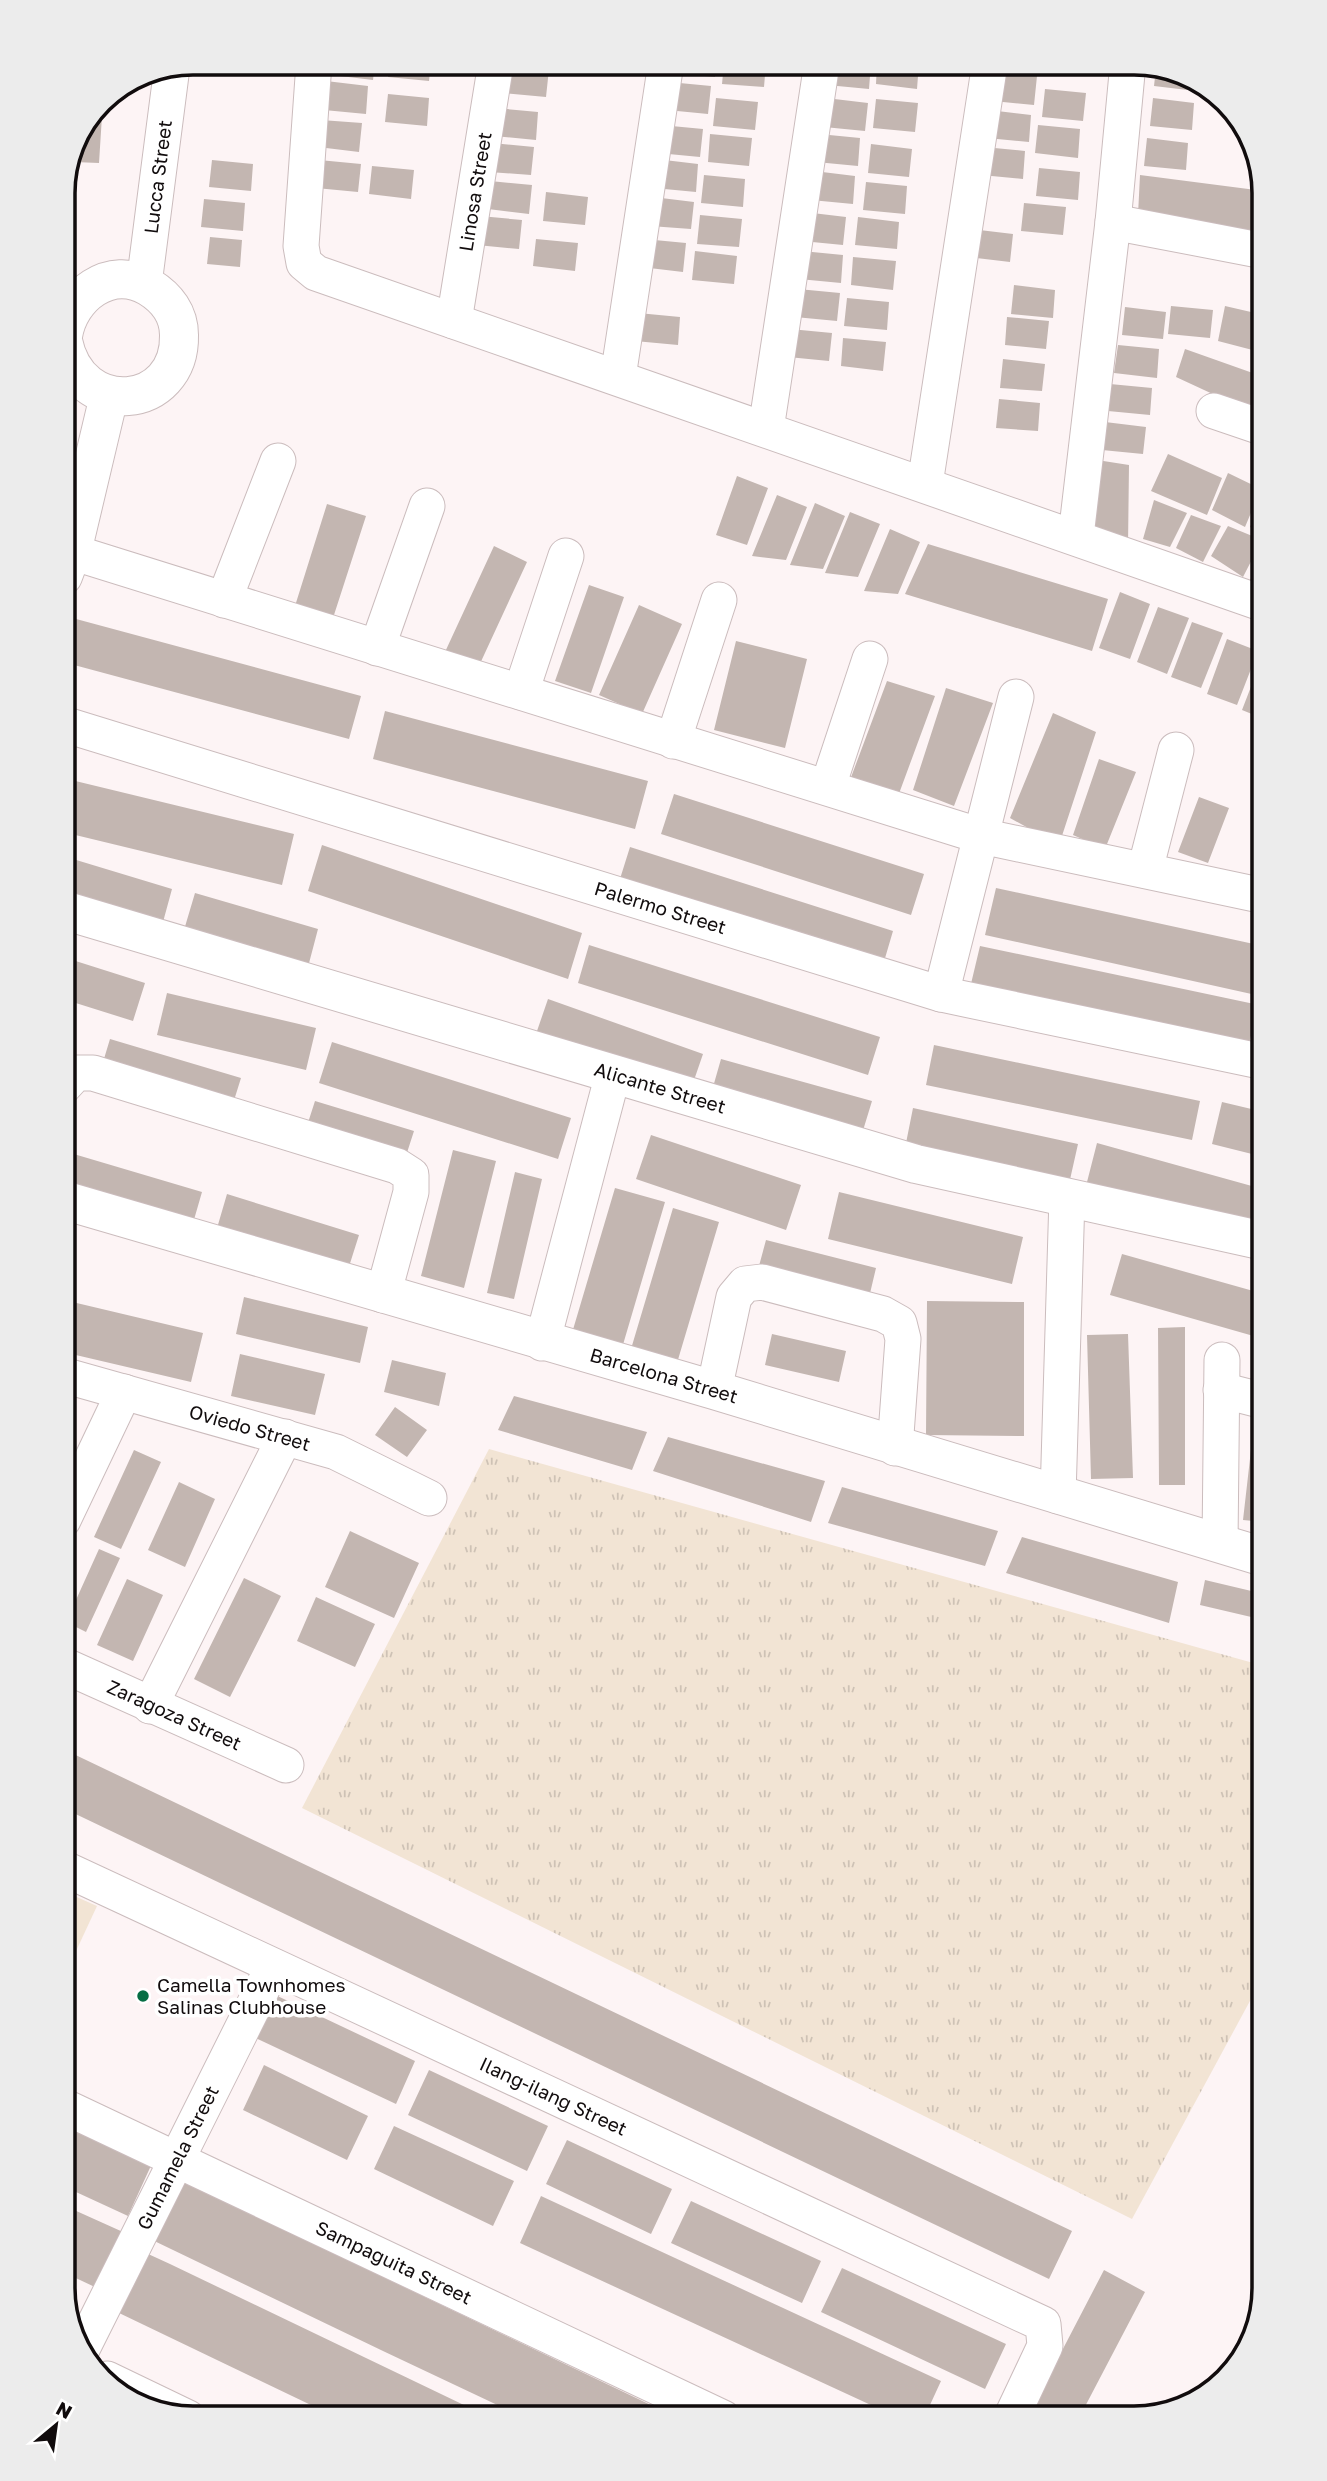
<svg xmlns="http://www.w3.org/2000/svg" width="1327" height="2481" viewBox="0 0 1327 2481" font-family="'Golos Text',sans-serif">
<defs>
<pattern id="grass-tufts" width="24" height="20" patternUnits="userSpaceOnUse" patternTransform="scale(1.75)"><rect width="24" height="20" fill="#f2e4d4"/><path d="M3 7l-1-3M5 7V3M7 7l1-3M15 17l-1-3M17 17v-4M19 17l1-3" fill="none" stroke="#cec2b5"/></pattern>
</defs>
<rect width="100%" height="100%" fill="#fdf4f5"/>
<path fill="url(#grass-tufts)" d="M489,1449l775,217v309l-132,244 -830,-411z"/>
<path fill="#f2e4d4" d="M63,1891l34,15 -34,73z"/>
<path fill="#c3b6b1" d="M333,63h42l-2,17 -41,-5z
M389,63h42l-2,18 -41,-4z
M555,63h42l-1,6z
M675,63h41l-1,14 -41,-4z
M724,63h42l-2,24 -42,-3z
M830,63h41l-2,26 -42,-4z
M877,63h42l-2,26 -41,-5z
M507,65l42,4 -3,28 -42,-4z
M1156,68l41,14 -1,9 -42,-5z
M995,72l42,4 -3,29 -41,-4z
M326,81l42,5 -2,28 -42,-4z
M669,82l42,4 -3,28 -41,-4z
M1045,89l41,4 -3,28 -41,-4z
M388,94l41,4 -2,28 -42,-4z
M716,98l42,4 -3,28 -42,-4z
M826,98l42,5 -3,28 -41,-4z
M1153,98l41,5 -2,27 -42,-4z
M876,99l42,4 -3,29 -42,-4z
M103,100l-4,63 -25,-1 27,-61z
M496,108l42,4 -2,28 -42,-4z
M989,110l42,5 -2,27 -42,-4z
M321,120l41,3 -3,29 -41,-5z
M661,125l42,4 -3,28 -42,-4z
M1038,125l42,4 -2,29 -43,-5z
M710,134l42,4 -3,28 -41,-4z
M819,134l41,4 -2,28 -42,-4z
M1147,138l41,5 -2,27 -42,-4z
M492,143l42,4 -3,28 -42,-3z
M871,144l41,5 -3,28 -41,-4z
M984,147l41,4 -2,28 -42,-4z
M656,159l42,5 -2,28 -42,-4z
M212,160l41,4 -2,27 -42,-4z
M319,160l42,4 -3,28 -42,-4z
M372,166l42,4 -3,29 -42,-5z
M1039,168l41,4 -2,28 -42,-4z
M814,171l41,5 -2,28 -42,-4z
M704,175l41,4 -2,28 -42,-4z
M1140,175l116,15 -1,51 -117,-26z
M490,181l42,4 -3,29 -41,-5z
M866,182l41,4 -2,28 -42,-4z
M546,192l42,5 -3,28 -42,-4z
M653,197l41,5 -3,27 -41,-3z
M204,199l41,4 -2,28 -42,-4z
M1024,203l42,4 -3,28 -42,-4z
M804,212l42,5 -3,28 -41,-4z
M700,215l42,4 -3,28 -42,-3z
M480,216l42,4 -3,29 -42,-4z
M858,217l41,5 -2,27 -42,-4z
M971,229l42,5 -3,28 -42,-5z
M210,237l32,3 -2,27 -33,-3z
M536,239l42,4 -3,28 -42,-5z
M644,239l42,4 -3,29 -42,-5z
M695,251l42,5 -3,28 -42,-4z
M802,251l41,4 -2,28 -42,-4z
M853,257l43,4 -3,29 -42,-5z
M1014,285l41,5 -2,28 -42,-4z
M798,289l42,4 -3,28 -42,-4z
M847,298l42,4 -2,28 -43,-4z
M1171,306l42,4 -3,28 -42,-4z
M1225,306l39,9v38l-46,-12z
M1125,307l41,5 -3,27 -41,-4z
M638,313l42,4 -2,28 -43,-4z
M1007,317l42,4 -3,28 -41,-4z
M790,329l42,4 -3,28 -41,-4z
M843,338l43,4 -3,29 -42,-5z
M1118,345l41,4 -2,29 -43,-5z
M1185,349l79,28v24l-6,14 -82,-38z
M1003,359l42,5 -3,27 -42,-3z
M1110,384l42,4 -2,27 -42,-4z
M999,399l41,4 -2,28 -42,-3z
M1105,422l41,5 -3,27 -41,-4z
M1168,454l54,24 -15,37 -56,-24z
M1097,460l32,5 -1,81 -34,-12z
M1228,473l33,16 -16,38 -33,-17z
M737,476l31,12 -21,57 -31,-10z
M1264,494v39l-14,-6z
M777,495l30,12 -21,53 -34,-4z
M1154,500l33,13 -17,34 -27,-8z
M815,503l30,13 -22,53 -33,-4z
M327,504l39,12 -33,102 -38,-12z
M850,512l30,12 -22,53 -33,-4z
M1191,515l30,11 -18,36 -27,-14z
M1228,526l34,14 -19,37 -32,-21z
M890,529l30,13 -22,52 -34,-3z
M928,544l180,55 -16,52 -187,-57z
M494,546l33,16 -49,106 -33,-16z
M1264,556v31l-14,-7z
M589,585l35,12 -33,96 -36,-12z
M1120,592l30,12 -20,55 -31,-11z
M639,605l43,19 -40,90 -43,-19z
M1158,607l31,11 -22,56 -30,-12z
M65,616l296,80 -12,43 -286,-77z
M1192,622l31,11 -22,55 -30,-11z
M1227,639l31,12 -21,54 -30,-11z
M736,641l71,18 -22,89 -71,-18z
M1264,653v66l-22,-9z
M887,681l48,15 -38,103 -47,-19z
M946,688l47,15 -39,103 -41,-16z
M385,711l263,70 -13,48 -262,-70z
M1053,713l43,19 -37,113 -49,-27z
M1099,759l37,13 -31,77 -32,-14z
M63,778l231,56 -12,51 -219,-53z
M674,794l250,80 -13,41 -250,-81z
M1199,797l30,11 -21,55 -30,-11z
M322,845l260,88 -14,46 -260,-88z
M630,847l263,84 -10,34 -264,-83z
M63,856l109,33 -9,33 -100,-30z
M996,888l267,58 -7,49 -271,-60z
M195,893l123,36 -10,38 -124,-37z
M589,945l291,92 -12,38 -290,-92z
M980,946l279,59 -11,42 -278,-59z
M63,957l82,26 -12,38 -70,-22z
M167,993l149,35 -10,42 -149,-35z
M548,999l155,55 -11,32 -155,-55z
M1263,1013l1,1v36l-9,-2z
M110,1039l131,39 -10,32 -131,-38z
M332,1042l239,76 -13,41 -239,-76z
M934,1045l266,56 -8,39 -266,-55z
M721,1059l151,42 -11,36 -150,-43z
M315,1101l99,30 -11,34 -99,-30z
M1222,1102l42,10v45l-52,-13z
M913,1108l165,36 -9,40 -164,-36z
M651,1135l150,50 -15,45 -150,-51z
M1097,1143l162,45 -10,39 -162,-45z
M453,1150l43,11 -32,127 -43,-12z
M67,1152l135,40 -11,38 -128,-39v-24z
M515,1172l27,7 -28,120 -27,-6z
M615,1188l50,14 -43,146 -50,-15z
M839,1192l184,45 -11,47 -184,-45z
M227,1194l132,41 -13,41 -131,-41z
M673,1208l46,14 -42,141 -46,-14z
M766,1240l110,28 -9,38 -111,-29z
M1122,1254l142,40v45l-154,-44z
M244,1297l124,30 -8,36 -124,-29z
M64,1300l139,33 -12,49 -128,-30z
M927,1301l97,1v134l-98,-1z
M1185,1327v158h-26l-1,-157z
M772,1334l74,17 -7,31 -74,-17z
M1128,1334l5,144 -42,1 -4,-144z
M240,1354l85,20 -10,41 -84,-19z
M1263,1356l1,1v26l-7,-2z
M392,1360l54,13 -7,33 -55,-14z
M514,1396l133,36 -15,38 -134,-40z
M395,1407l32,23 -20,27 -32,-22z
M668,1437l157,44 -14,41 -158,-51z
M134,1450l27,12 -40,87 -27,-12z
M1251,1450l13,1v71l-21,-2z
M179,1482l36,17 -30,68 -37,-17z
M842,1487l156,44 -13,35 -157,-43z
M350,1531l69,32 -25,55 -69,-31z
M1022,1537l156,45 -9,41 -163,-50z
M99,1549l21,9 -34,74 -20,-10z
M244,1578l37,18 -51,101 -36,-18z
M127,1579l36,16 -30,66 -36,-16z
M1205,1580l59,14v26l-64,-15z
M316,1597l59,27 -20,43 -58,-26z
M63,1749l1009,482 -23,48 -986,-471z
M269,1992l146,69 -19,43 -147,-69z
M264,2065l104,51 -21,44 -104,-50z
M429,2070l119,56 -21,45 -119,-56z
M63,2118l91,41 -26,57 -65,-30z
M394,2126l120,55 -21,45 -119,-57z
M567,2140l105,49 -21,45 -105,-50z
M174,2178l48,22 456,218h-153l-142,-67 -237,-114z
M541,2196l400,185 -17,37h-25l-379,-175z
M691,2201l130,60 -19,42 -131,-60z
M63,2205l60,27 -26,56 -34,-16z
M146,2253l24,11 321,154h-153l-221,-106z
M842,2268l164,76 -21,45 -164,-77z
M1104,2270l41,22 -66,126h-52z"/>
<g fill="none" stroke-linecap="round" stroke-linejoin="round">
<defs>
<g id="street">
<path d="M314,63l-13,183 3,17 12,10 948,331"/>
<path d="M1113,222l151,29"/>
<path id="s1" d="M144,284l28,-217"/>
<path id="s2" d="M454,321l42,-258"/>
<path d="M618,377l48,-314"/>
<path d="M1214,411l50,17"/>
<path d="M766,429l56,-366"/>
<path d="M925,484l65,-421"/>
<path d="M1076,536l37,-314 15,-159"/>
<path d="M72,552l909,284 283,60"/>
<path d="M224,600l54,-139"/>
<path d="M377,648l50,-142"/>
<path d="M521,692l45,-136"/>
<path id="s3" d="M63,724l878,270 323,68"/>
<path d="M673,741l46,-141"/>
<path d="M828,786l42,-127"/>
<path d="M1145,870l31,-120"/>
<path d="M941,994l75,-297"/>
<path d="M63,1087l13,-14h17l304,93 14,9v17l-28,103"/>
<path d="M542,1343l71,-269"/>
<path id="s4" d="M63,1375l273,77 93,46"/>
<path d="M714,1390l20,-93 11,-13 17,-2 121,32 16,9 4,16 -8,109"/>
<path d="M1221,1390l43,11"/>
<path d="M1058,1496l9,-299"/>
<path d="M63,1520l61,-128"/>
<path d="M1220,1544l2,-184"/>
<path id="s5" d="M63,1665l223,100"/>
<path d="M150,1706l135,-269"/>
<path id="s6" d="M63,1868l980,456 2,22 -34,72"/>
<path id="s7" d="M63,2106l660,312"/>
<path id="s8" d="M82,2349l191,-382"/>
<path d="M107,2379l81,39"/>
</g>
<g id="secondary">
<path d="M63,341c16,80 118,69 116,-6 0,-21 -12,-37 -30,-48 -39,-23 -80,9 -86,49"/>
<path d="M63,576l9,-24 37,-156"/>
<path id="s9" d="M63,910l853,254 348,77"/>
<path id="s10" d="M63,1200l651,190 550,167"/>
</g>
</defs>
<use href="#street" stroke="#cbbcbd" stroke-width="37"/>
<use href="#secondary" stroke="#cbbcbd" stroke-width="40"/>
<use href="#street" stroke="#fff" stroke-width="35"/>
<use href="#secondary" stroke="#fff" stroke-width="38"/>
</g>
<circle fill="#066d43" stroke="#fff" stroke-width="2.5" cx="143" cy="1996" r="7"/>
<g text-anchor="middle" stroke-width="7" stroke-linejoin="round" paint-order="stroke">
<g font-size="19" fill="#110c0d" stroke="#fff">
<text dy="7" stroke="none"><textPath href="#s1" startOffset="108">Lucca Street</textPath></text>
<text dy="7" stroke="none"><textPath href="#s2" startOffset="131">Linosa Street</textPath></text>
<text dy="7" stroke="none"><textPath href="#s3" startOffset="625">Palermo Street</textPath></text>
<text dy="7" stroke="none"><textPath href="#s9" startOffset="623">Alicante Street</textPath></text>
<text dy="7" stroke="none"><textPath href="#s10" startOffset="626">Barcelona Street</textPath></text>
<text dy="7" stroke="none"><textPath href="#s4" startOffset="194">Oviedo Street</textPath></text>
<text dy="7" stroke="none"><textPath href="#s5" startOffset="122">Zaragoza Street</textPath></text>
<text dy="7" stroke="none"><textPath href="#s6" startOffset="541">Ilang-ilang Street</textPath></text>
<text dy="7" stroke="none"><textPath href="#s8" startOffset="214">Gumamela Street</textPath></text>
<text dy="7" stroke="none"><textPath href="#s7" startOffset="366">Sampaguita Street</textPath></text>
</g>
<g font-size="19" fill="#110c0d" stroke="#fff" text-anchor="start">
<text x="157" y="1992">Camella Townhomes<tspan x="157" dy="22">Salinas Clubhouse</tspan></text>
</g>
</g>
<path d="M0 0H1327V2481H0ZM193 75H1134A118 118 0 0 1 1252 193V2288A118 118 0 0 1 1134 2406H193A118 118 0 0 1 75 2288V193A118 118 0 0 1 193 75Z" fill="#ececec" fill-rule="evenodd"/>
<path fill="none" stroke="#110c0d" stroke-width="3.5" d="M193 75H1134A118 118 0 0 1 1252 193V2288A118 118 0 0 1 1134 2406H193A118 118 0 0 1 75 2288V193A118 118 0 0 1 193 75Z"/>
<g transform="translate(56 2425) rotate(29)" stroke="#ffffff" stroke-width="5" paint-order="stroke">
<path d="M0-5L12 26L0 18L-12 26Z" fill="#110c0d"/>
<text y="-10" font-size="19" font-weight="bold" text-anchor="middle" fill="#110c0d">N</text>
</g>
</svg>
